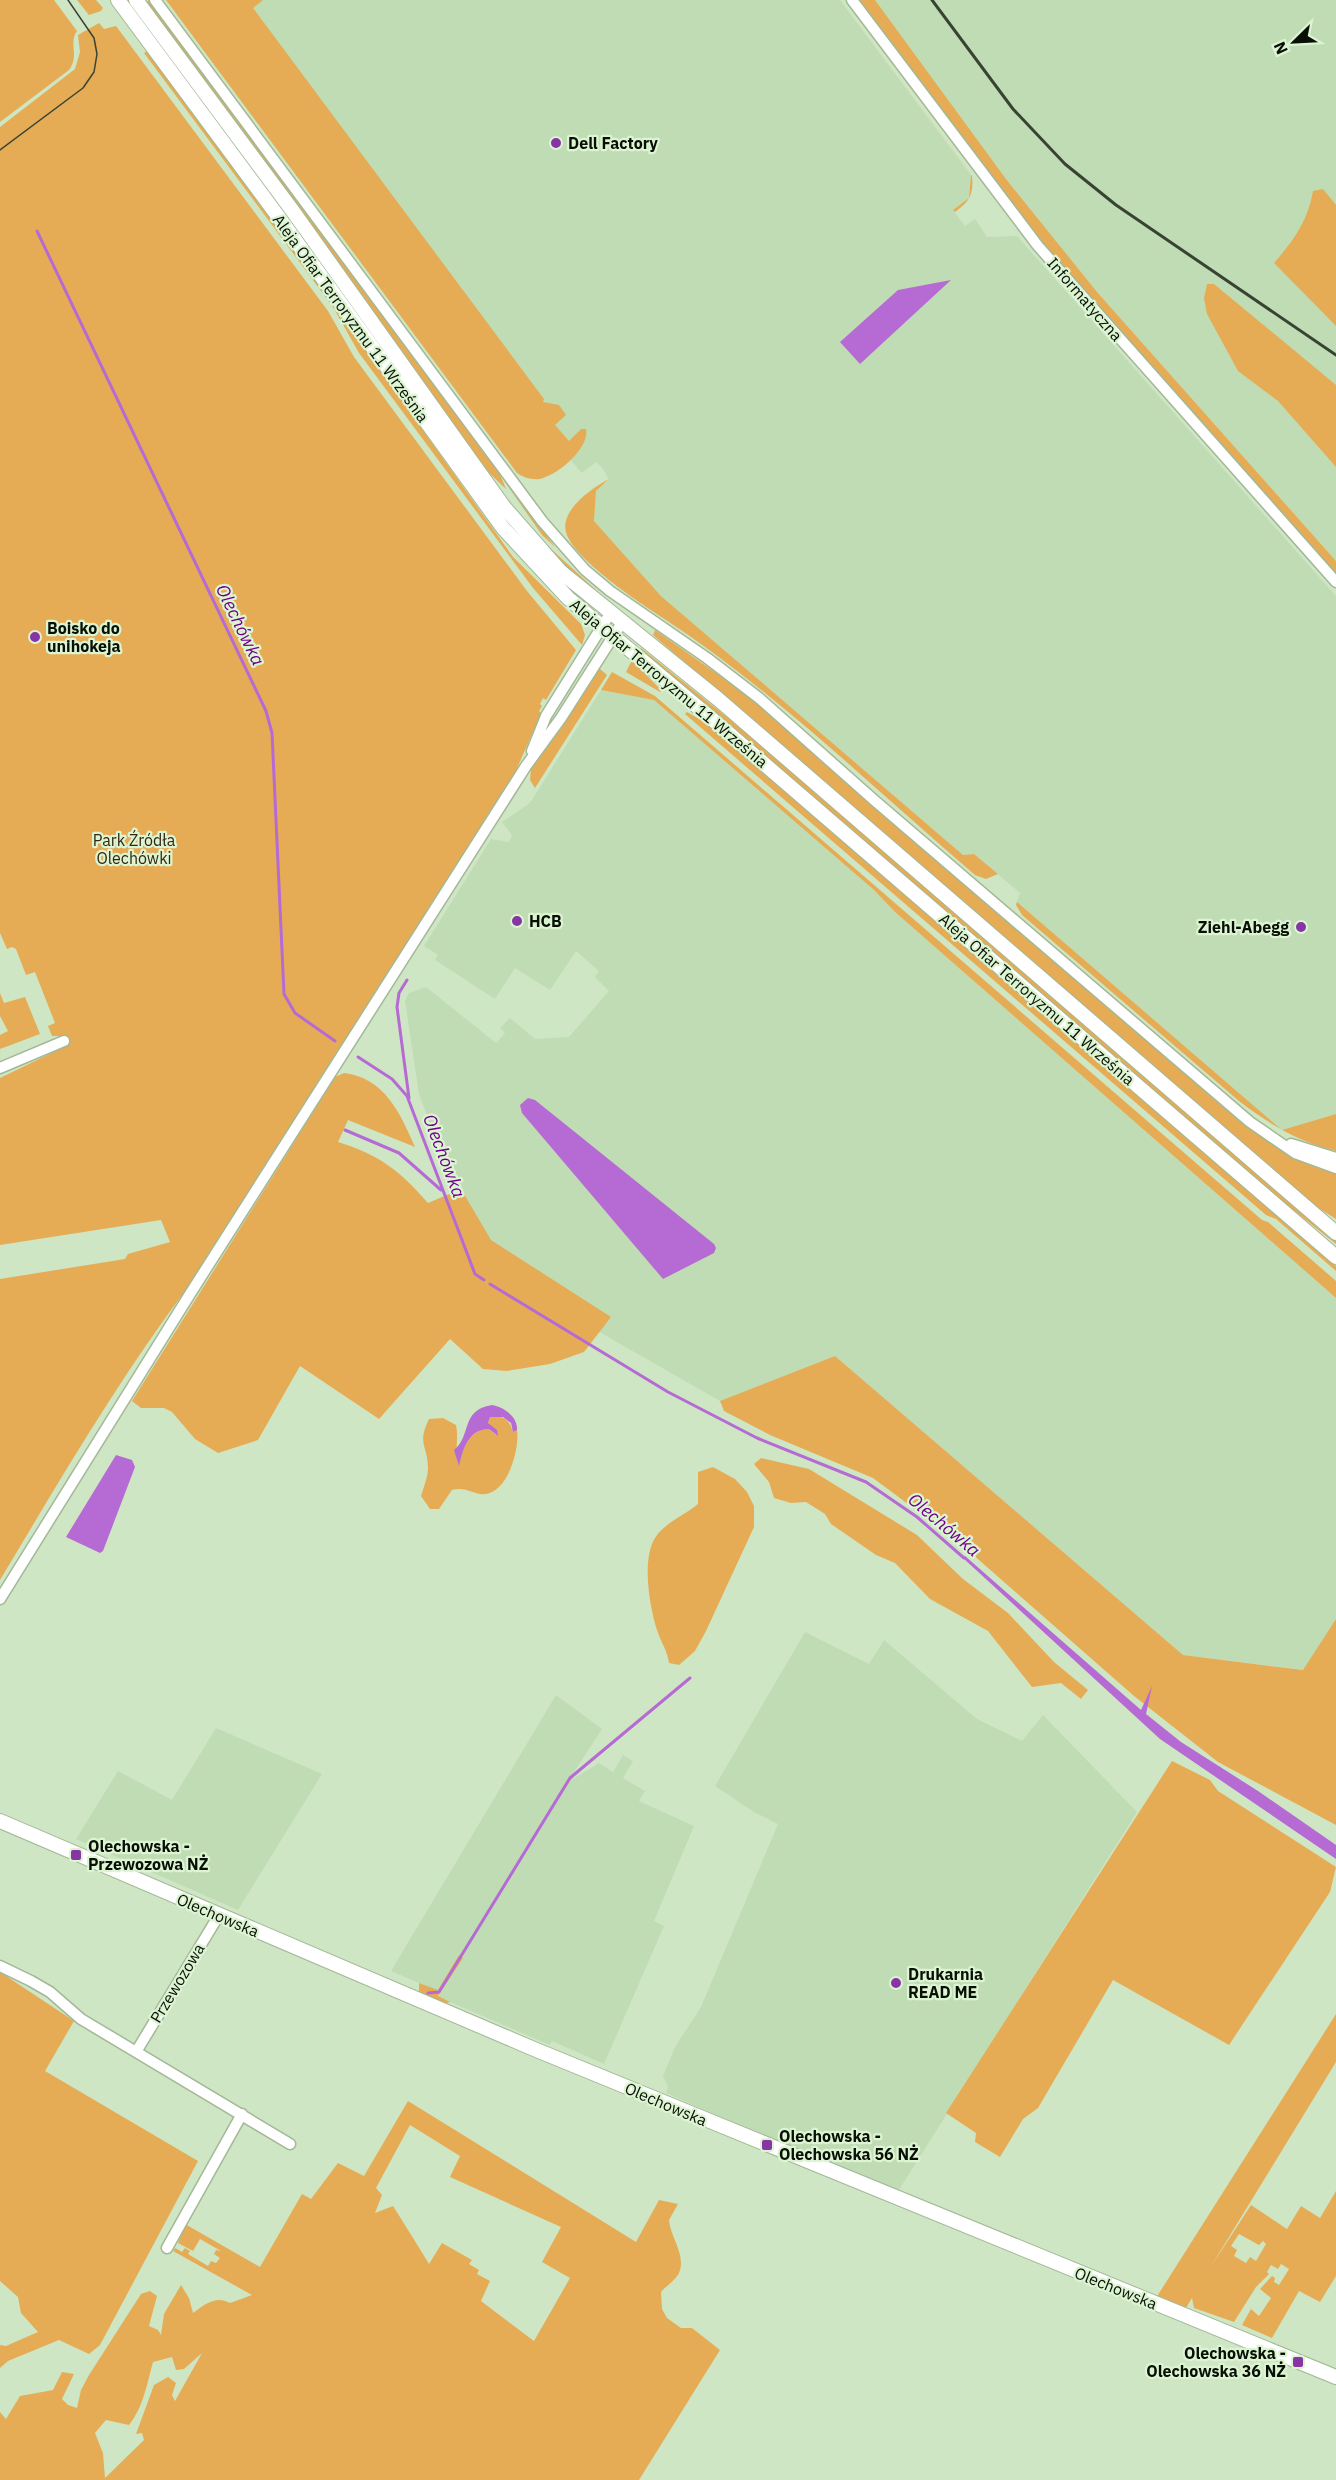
<svg xmlns="http://www.w3.org/2000/svg" width="1336" height="2480" viewBox="0 0 1336 2480" font-family="'IBM Plex Sans',sans-serif">
<rect width="100%" height="100%" fill="#cfe6c5"/>
<path fill="#c0dcb4" d="M192,0h648l131,176 -2,22 -16,12 12,16 10,-7 12,18 30,-1 319,360v518l-54,16 -265,-228 3,-9 -46,-39 -11,1 -302,-259 -67,-75 2,-30 13,-11 -6,-11 -7,-7 -14,11 -15,-17z
M875,0h461v561l-239,-269 -91,-113z
M601,690l53,10 220,190 21,22 441,386v321l-32,51 -121,-15 -348,-299 -115,45 -238,-136 -63,-171 -14,-93 4,-8 17,-6 70,56 9,-10 -5,-5 10,-10 25,21 34,-2 40,-46 -14,-14 4,-6 -23,-20 -26,39 -35,-22 -20,31 -60,-39 3,-5 -14,-9 67,-107 18,3 3,-7 -10,-13 28,-19z
M805,1632l64,32 15,-24 93,79 45,22 21,-26 94,97 -240,381 -231,-100 2,-6 -5,-11 12,-29 26,-40 77,-183 -24,-12 -39,-26z
M556,1695l46,34 -30,46 1,4 26,-16 14,9 10,-17 10,6 -10,17 22,13 -6,10 55,25 -40,95 10,5 -60,138 -52,-23 -2,4 -112,-48 22,-42 -22,36 -47,-20z
M216,1728l106,46 -84,136 -162,-71 42,-68 54,29z"/>
<path fill="#e5ac55" fill-rule="evenodd" d="M0,0h54l23,31c-9,12 3,25 -8,39l-69,52z
M77,0h19l7,8 -2,3 -12,4z
M149,0l350,472 7,17 -21,-20 -339,-467z
M166,0h97l-10,8 291,391 -1,3 16,3 7,10 -11,10 14,16 12,-12h5c4,19 -28,46 -46,50 -8,1 -16,-1 -23,-6z
M840,0l132,176c2,19 -3,26 -17,36l-2,-2 16,-12 2,-23z
M858,0h17l131,179 91,113 239,269v13l-303,-342z
M136,10l417,561 44,42 -14,-9 -76,-79 -374,-513z
M99,23l5,6 12,-3 212,285 26,46 173,234 49,59 -30,50 -3,-2 -3,6 2,2 -3,5 2,2 -26,60 -327,514c-70,93 -128,193 -188,293v-301l125,-20 3,-5 42,-12 -9,-22 -161,25v-167l66,-32 -3,-10h-11l-4,-10 7,-3 -20,-51 -9,3 -10,-26 -4,-2 -5,2 -7,-16v-806l75,-58 5,-17 -2,-17z
M147,51l128,171 238,335 68,67 4,11 -3,10 -49,-57 -174,-235 -26,-46 -189,-254z
M1323,189l13,16v121l-62,-63c19,-22 34,-42 39,-72z
M1207,284h7l122,101v82l-58,-66 -40,-30 -31,-57 -3,-16z
M503,479l7,8 45,60 -13,-12z
M609,479l-13,12 -2,30 67,75 302,259 11,-1 24,20 -12,5 -11,-4c-102,-87 -199,-183 -312,-257 -23,-15 -91,-60 -97,-86 -6,-22 26,-44 43,-53z
M539,538l70,64 -35,-27z
M655,630l95,67 487,422 41,28 58,24v48l-21,-13 -662,-571z
M641,648l122,98 573,494v4l-78,-62 -619,-531z
M632,660l29,30 -1,2 -34,-20z
M599,668l8,7 -72,113 -5,-8 1,-11z
M612,672l43,24 607,524 6,2 68,59v17l-441,-386 -21,-22 -220,-190 -53,-10z
M687,712l19,11 630,543v5l-60,-52 -10,-4 -581,-501z
M1020,892l-3,10 265,228 54,-16v37c-37,-9 -67,-27 -97,-50l-217,-186 -6,-10z
M0,993l4,10 21,-6 15,37 -40,15v-14l8,-4 -8,-15z
M344,1073c41,5 56,40 71,74l-67,-27 -10,22c42,13 62,29 90,61l33,-14 30,51 120,77 -27,35 -34,12 -43,7 -24,-2 -33,-30 -71,80 -79,-53 -42,74 -40,13 -23,-14 -23,-27 -8,-4h-23l-9,-7 203,-324z
M835,1356l348,299 120,15 33,-51v206l-118,-63 -84,-66 -179,-157 -82,-61 -103,-43 -46,-24 -4,-10z
M496,1416c10,1 14,6 17,16l4,-2c3,19 -10,68 -37,64 -11,-2 -15,-7 -28,-4l-13,19h-9l-9,-13c3,-10 7,-19 7,-29 -1,-23 -11,-23 1,-48l14,-1 13,7c3,15 -2,25 3,39 5,-16 10,-35 30,-35l8,7 -9,-13 2,-6z
M761,1458l48,11 108,66 46,44 45,34 46,49 34,28 -7,9 -20,-16 -29,4 -44,-56 -58,-32 -35,-36 -19,-8 -45,-31 -6,-10 -19,-12 -15,1 -17,-5 -5,-16 -15,-18z
M713,1467l22,12 12,13 7,14v21l-48,104 -11,20 -16,14 -10,-2c-2,-13 -7,-19 -11,-30 -8,-23 -17,-73 -3,-95 9,-15 30,-23 43,-34v-32z
M1172,1761l38,19 8,11 118,76 -6,25 -101,153 -116,-65 -75,128 -15,11 -23,38 -25,-15 1,-9 -30,-20z
M459,1955l4,3 -25,38 12,6 -7,2 -24,-9v-12l19,7z
M0,1972l74,49 -29,50 153,90 -98,184 -11,9 -30,-14 -51,21 -8,7v-23l6,1 32,-14 -17,-19 -3,-16 -18,-16z
M1336,2014v48l-126,206 41,-63 36,24 14,-23 19,12 16,-27v85l-16,26 -21,-11 -27,47 -30,-13 9,-16 8,7 12,-18 -11,-9 12,-13 3,2 -1,4 5,3 10,-16 -8,-5 -3,5 -7,-4 -4,7 2,2 -13,13 -22,35 -40,-14 -2,-10 -8,13 -28,-13zM1239,2234l20,11 4,-4 3,3 -10,17 -6,-4 -4,6 -12,-7 3,-6 -6,-4z
M408,2101l228,141 23,-42 19,4 -9,16c1,17 19,37 9,55 -4,6 -13,12 -17,17l1,17 5,9 14,10h11l28,22 -81,130h-639v-68l6,7 14,-23 33,-6 9,-18 12,2 -12,25 6,6 9,3 4,-18 8,-15 52,-81 9,-3 7,5 -8,30 9,4 3,5 3,-21 17,-29 8,13 4,15c12,-9 23,-18 37,-10l22,-8 -79,-44 2,-3 7,4 3,-4 5,3 -2,3 20,12 3,-5 5,2 4,-5 -6,-4 2,-4 5,1 -21,-12 -7,12 -15,-8 7,-19 75,43 42,-73 9,5 27,-36 26,13zM410,2125l50,31 -10,21 111,50 -19,35 28,16 -36,63 -53,-40 9,-20 -13,-7 2,-4 -10,-6 3,-4 -30,-17 -13,21c-12,-20 -24,-39 -36,-58l-18,7 7,-18 -6,-7zM202,2353l-27,48 -3,-6 4,-12 -8,-6 -14,8 -18,49 6,-1 2,7 -39,38 -2,-25 -8,-20 11,-13 23,5c14,-17 18,-41 24,-63l19,-5 4,13 8,-1z"/>
<path fill="#b66ad4" d="M951,280l-91,84 -20,-22 58,-52z
M528,1098l7,2 179,144 2,4 -2,5 -51,26 -141,-166 -2,-8z
M492,1405c12,2 26,12 25,25l-4,2 -2,-9 -8,-6h-13l-2,6 9,7 1,6 -9,-7c-21,0 -26,21 -30,37l-5,-16c18,-14 6,-40 38,-45z
M116,1455l16,5 3,7 -32,84 -3,2 -34,-16z
M965,1556l176,154 11,-24 -6,28 35,28 77,49 78,54v14l-176,-120 -197,-181z"/>
<g fill="none" stroke-linecap="round" stroke-linejoin="round">
<path stroke="#b66ad4" stroke-width="3" d="M37,231l229,480 6,22 12,261 11,19 40,28
M407,980l-8,13 -2,14 12,91
M358,1057l34,22 15,17 68,178 9,6
M345,1130l54,23 42,37
M490,1284l178,108 89,46 109,44 51,35 47,41
M428,1993l11,-1 131,-214 120,-100"/>
<defs>
<path id="minor" d="M155,0l387,521 43,49 25,21 97,67 52,40 115,102 376,322 45,31 41,15
M852,0l186,246 298,336
M532,751l14,-35 65,-104
M0,1068l64,-27
M1291,1144l45,14
M0,1599l190,-305 336,-528 35,-48 62,-97
M0,1966l31,15 19,11 31,27 209,125
M136,2052l83,-137
M167,2248l75,-134"/>
<path id="tertiary" d="M118,0l162,219 223,309 65,70 144,121 624,538
M136,0l156,210 212,297 57,65 157,127 618,534
M0,1821l534,228 802,328"/>
</defs>
<use href="#minor" stroke="#a2b897" stroke-width="13"/>
<use href="#tertiary" stroke="#a2b897" stroke-width="16"/>
<use href="#minor" stroke="#fff" stroke-width="10"/>
<use href="#tertiary" stroke="#fff" stroke-width="14"/>
<path stroke="#384433" stroke-width="1.5" d="M0,150l83,-62 11,-16 3,-18 -3,-16 -26,-38"/>
<path stroke="#384433" stroke-width="3" d="M932,0l81,109 52,55 51,41 220,150"/>
</g>
<g fill="#8735a4" stroke="#dcf4d2" stroke-width="2">
<circle cx="556" cy="143" r="6"/>
<circle cx="35" cy="637" r="6"/>
<circle cx="517" cy="921" r="6"/>
<circle cx="1301" cy="927" r="6"/>
<rect x="70" y="1849" width="12" height="12" rx="3"/>
<circle cx="896" cy="1983" r="6"/>
<rect x="761" y="2139" width="12" height="12" rx="3"/>
<rect x="1292" y="2356" width="12" height="12" rx="3"/>
</g>
<g text-anchor="middle" stroke-width="4.5" stroke-linejoin="round" paint-order="stroke">
<g font-size="16" font-weight="bold" fill="#081005" stroke="#dcf4d2" text-anchor="start">
<text x="568" y="149">Dell Factory</text>
<text x="47" y="634">Boisko do<tspan x="47" dy="18">unihokeja</tspan></text>
<text x="529" y="927">HCB</text>
<text x="1289" y="933" text-anchor="end">Ziehl-Abegg</text>
<text x="88" y="1852">Olechowska -<tspan x="88" dy="18">Przewozowa NŻ</tspan></text>
<text x="908" y="1980">Drukarnia<tspan x="908" dy="18">READ ME</tspan></text>
<text x="779" y="2142">Olechowska -<tspan x="779" dy="18">Olechowska 56 NŻ</tspan></text>
<text x="1286" y="2359" text-anchor="end">Olechowska -<tspan x="1286" dy="18">Olechowska 36 NŻ</tspan></text>
</g>
<g font-size="16" fill="#081005" stroke="#dcf4d2">
<text transform="translate(1085 299) rotate(49)" y="6">Informatyczna</text>
<text transform="translate(351 318) rotate(54)" y="6">Aleja Ofiar Terroryzmu 11 Września</text>
<text transform="translate(669 683) rotate(40)" y="6">Aleja Ofiar Terroryzmu 11 Września</text>
<text transform="translate(1037 999) rotate(41)" y="6">Aleja Ofiar Terroryzmu 11 Września</text>
<text transform="translate(218 1915) rotate(23)" y="6">Olechowska</text>
<text transform="translate(177 1983) rotate(-59)" y="6">Przewozowa</text>
<text transform="translate(666 2104) rotate(23)" y="6">Olechowska</text>
<text transform="translate(1116 2288) rotate(22)" y="6">Olechowska</text>
</g>
<g font-size="16" fill="#342611" stroke="#dcf4d2">
<text x="134" y="846">Park Źródła<tspan x="134" dy="18">Olechówki</tspan></text>
</g>
<g font-size="18" font-style="italic" fill="#6f008e" stroke="#dcf4d2">
<text transform="translate(240 625) rotate(64)" y="6">Olechówka</text>
<text transform="translate(444 1156) rotate(69)" y="6">Olechówka</text>
<text transform="translate(944 1525) rotate(40)" y="6">Olechówka</text>
</g>
</g>
<g transform="translate(1294 42) rotate(246)" stroke="#dcf4d2" stroke-width="4.5" paint-order="stroke">
<path d="M0-4.5L10 22L0 15L-10 22Z" fill="#081005"/>
<text y="-9" font-size="16" font-weight="bold" text-anchor="middle" fill="#081005">N</text>
</g>
</svg>
